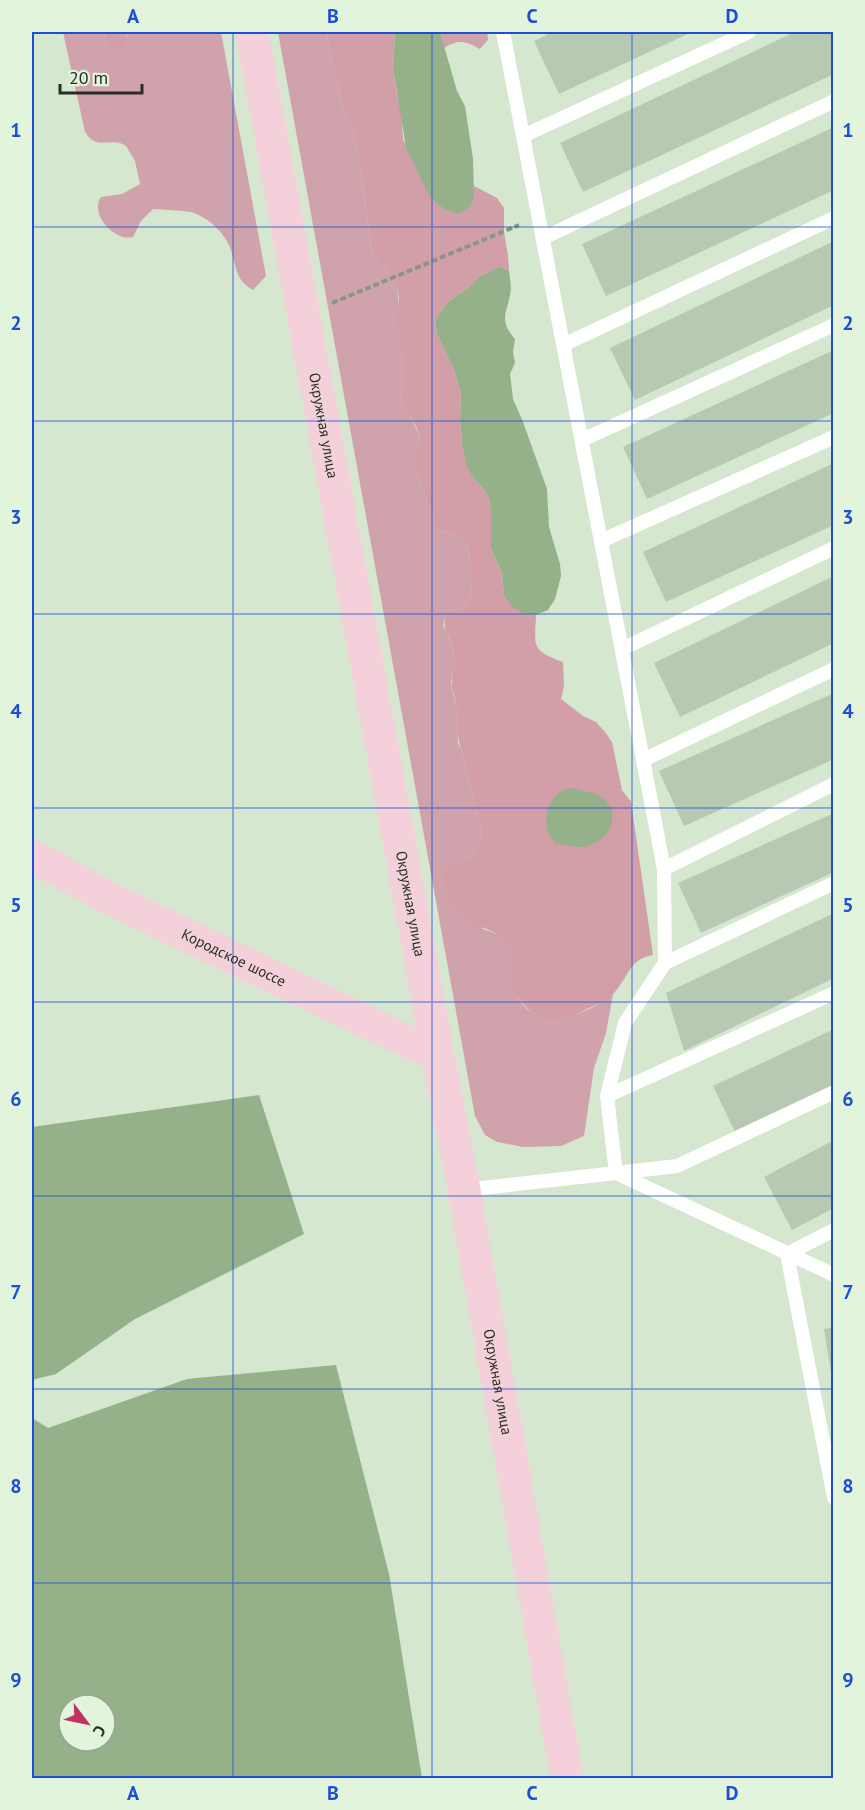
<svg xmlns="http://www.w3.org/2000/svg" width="865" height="1810" viewBox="0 0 865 1810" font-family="'PT Sans',sans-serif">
<rect width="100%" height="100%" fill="#d5e7cf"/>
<path fill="#d0a2ab" d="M63,32h40l2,6h22v-6h94l45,244 -13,14c-18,-11 -16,-21 -22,-40 -5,-16 -23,-33 -40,-38 -13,-2 -25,-2 -38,-3l-12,12 -8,16c-19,5 -44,-24 -32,-40l21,-3 18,-10 -5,-23 -9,-15c-15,-10 -29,6 -41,-14z
M278,32h49l1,10 16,70 10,22 5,23 13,95 5,10 9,7 11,17 7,73v24l-3,12 19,42 -3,12v26l20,54c10,4 23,5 29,15 5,9 4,22 4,32 0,5 2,10 2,14 -1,16 -13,20 -26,22l-3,13 9,20 3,13 -4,24 2,12 4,12 1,37 5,11 19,80c-4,27 -13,23 -36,31l37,64c10,3 22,7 26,17 5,11 1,26 4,37 13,54 69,36 100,11l-7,39 -12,35 -10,68 -23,10 -38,1 -26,-5 -12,-7 -10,-19z
M440,32h47l1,8 -8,9c-15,-8 -21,-10 -36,-1z"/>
<path fill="#d29ea7" d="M103,32h24l-2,15 -8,4 -8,-4z
M327,32h68l-2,36 4,27 4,17 2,27 26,56 13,13 32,-14v-8l23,12 7,10v24l4,23 1,16 -10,-5 -20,11 -10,10 -20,14 -14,19 2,14 17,36 7,24 -1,25 2,24 12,36 9,9 6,10 2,14v37l11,24 2,23 20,18 12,1c-1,31 -6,35 27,47l1,24 -3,13 22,17 13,6 9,10 7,10 10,48 9,12 22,153c-25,4 -24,23 -40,39 -7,7 -15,10 -24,14 -28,15 -51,19 -71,-11 -11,-17 -3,-41 -10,-52 -12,-19 -39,-17 -53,-35 -7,-9 -10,-23 -13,-33l4,-12c22,-8 32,-4 36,-31l-19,-80c-7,-15 -5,-30 -6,-46 -1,-10 -6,-18 -5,-28 0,-9 3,-18 2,-28 -4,-18 -13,-20 -8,-40 13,-2 25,-6 26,-22 0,-4 -2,-9 -2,-14 0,-10 1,-23 -4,-32 -6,-10 -19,-11 -29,-15l-20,-54v-26l3,-12 -4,-11 -12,-21 -3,-10 3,-12v-24l-7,-37 2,-24 -2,-12 -11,-17 -9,-7 -5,-10 -13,-95 -5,-23 -10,-22 -16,-70z"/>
<path fill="#94b18a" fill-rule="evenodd" d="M395,32h45l17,59 8,15 8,53 1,35 -2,9 -6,7 -8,4 -16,-6 -13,-12 -23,-48 -13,-80z
M499,266l10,5c1,8 3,16 1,24 -4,21 -11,25 5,44l-2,13 2,11 -5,11 3,25 10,23 24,67 2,38 11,37 1,12 -6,23 -7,11 -12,5 -12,-1 -11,-7 -9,-11 -2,-23 -11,-24v-37l-2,-14 -6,-10 -9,-9 -7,-12 -5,-24 -2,-24 1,-25 -7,-24 -17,-36 -2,-14 14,-19 20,-14 10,-10z
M573,788c10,4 23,3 31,11 19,18 3,44 -20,48 -7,1 -20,-3 -28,-3 -3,-4 -7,-8 -8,-12 -5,-14 1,-36 16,-42 3,-2 6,-1 9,-2z
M259,1095l45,139 -169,85 -79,55 -24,6v-253z
M336,1365l53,209 33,204h-390v-360l16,10 139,-49zM69,1705h36v36h-36z"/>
<path fill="#b8c9b3" d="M553,32h139l-133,62 -25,-53z
M795,32h39v42l-251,118 -23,-49z
M834,127v63l-228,106 -24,-52z
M834,241v64l-199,95 -25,-52z
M834,350v63l-187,86 -24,-52z
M834,463v62l-168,77 -23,-50z
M834,576v67l-154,74 -26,-54z
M834,693v66l-150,67 -25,-55z
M834,813v59l-133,61 -23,-50z
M834,913v65l-150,73 -18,-58z
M834,1029v61l-97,46 -24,-50z
M834,1140v68l-42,22 -28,-53z
M834,1327v52h-2l-8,-50z"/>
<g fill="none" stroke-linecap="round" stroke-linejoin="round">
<path stroke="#8a9685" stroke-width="4" stroke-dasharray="6 3" stroke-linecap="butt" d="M332,303l187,-78"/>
<path stroke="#fff" stroke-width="14" d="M503,32l161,837 1,94 -40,60 -18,73 9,77 61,-7 157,-74
M523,136l226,-104
M543,238l291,-137
M563,345l271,-127
M582,440l252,-115
M601,541l233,-104
M622,649l212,-101
M643,760l191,-91
M664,869l170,-85
M665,963l169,-80
M607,1096l227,-103
M464,1190l152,-17 218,102
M834,1230l-47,24 47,244"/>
<g stroke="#f4d1da" stroke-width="33">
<path id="s1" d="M252,32l186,1024 26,134 103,588"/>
<path id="s2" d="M32,856l79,43 327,157"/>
</g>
</g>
<path fill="none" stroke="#1d4ed8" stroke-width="1.5" stroke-opacity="0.55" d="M233,32v1746M432,32v1746M632,32v1746M32,227h802M32,421h802M32,614h802M32,808h802M32,1002h802M32,1196h802M32,1389h802M32,1583h802"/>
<g text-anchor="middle" stroke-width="6" stroke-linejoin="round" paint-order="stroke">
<g font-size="15" fill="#282e26" stroke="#e2f4dc">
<text dy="5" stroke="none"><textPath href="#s1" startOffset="400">Окружная улица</textPath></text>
<text dy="5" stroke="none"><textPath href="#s1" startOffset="886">Окружная улица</textPath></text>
<text dy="5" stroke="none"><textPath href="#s2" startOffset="226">Кородское шоссе</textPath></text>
<text dy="5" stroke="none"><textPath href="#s1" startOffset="1372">Окружная улица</textPath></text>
</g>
</g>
<rect width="865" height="1810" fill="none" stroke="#e2f4dc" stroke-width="66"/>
<g transform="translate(87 1723) rotate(122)"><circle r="28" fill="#e2f4dc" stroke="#98a593" stroke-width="1.5"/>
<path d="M0-4.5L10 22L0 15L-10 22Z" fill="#c0325f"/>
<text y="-9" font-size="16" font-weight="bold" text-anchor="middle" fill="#282e26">С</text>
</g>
<path d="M60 84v9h82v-9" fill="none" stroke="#282e26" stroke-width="3"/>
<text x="69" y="84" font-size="18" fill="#282e26" stroke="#e2f4dc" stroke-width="4.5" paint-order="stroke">20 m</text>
<rect x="33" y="33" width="799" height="1744" fill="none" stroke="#1d4ed8" stroke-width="2"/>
<g font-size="20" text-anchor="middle" font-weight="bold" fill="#1d4ed8">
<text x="133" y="23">A</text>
<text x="333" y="23">B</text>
<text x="532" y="23">C</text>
<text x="732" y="23">D</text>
<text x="16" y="137">1</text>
<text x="848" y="137">1</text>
<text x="16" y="330">2</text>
<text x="848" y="330">2</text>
<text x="16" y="524">3</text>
<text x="848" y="524">3</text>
<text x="16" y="718">4</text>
<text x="848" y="718">4</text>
<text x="16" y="912">5</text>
<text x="848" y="912">5</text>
<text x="16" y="1106">6</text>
<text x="848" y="1106">6</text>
<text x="16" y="1299">7</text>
<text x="848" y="1299">7</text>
<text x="16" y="1493">8</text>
<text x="848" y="1493">8</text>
<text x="16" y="1687">9</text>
<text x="848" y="1687">9</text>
<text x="133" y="1800">A</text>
<text x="333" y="1800">B</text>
<text x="532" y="1800">C</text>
<text x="732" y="1800">D</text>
</g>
</svg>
